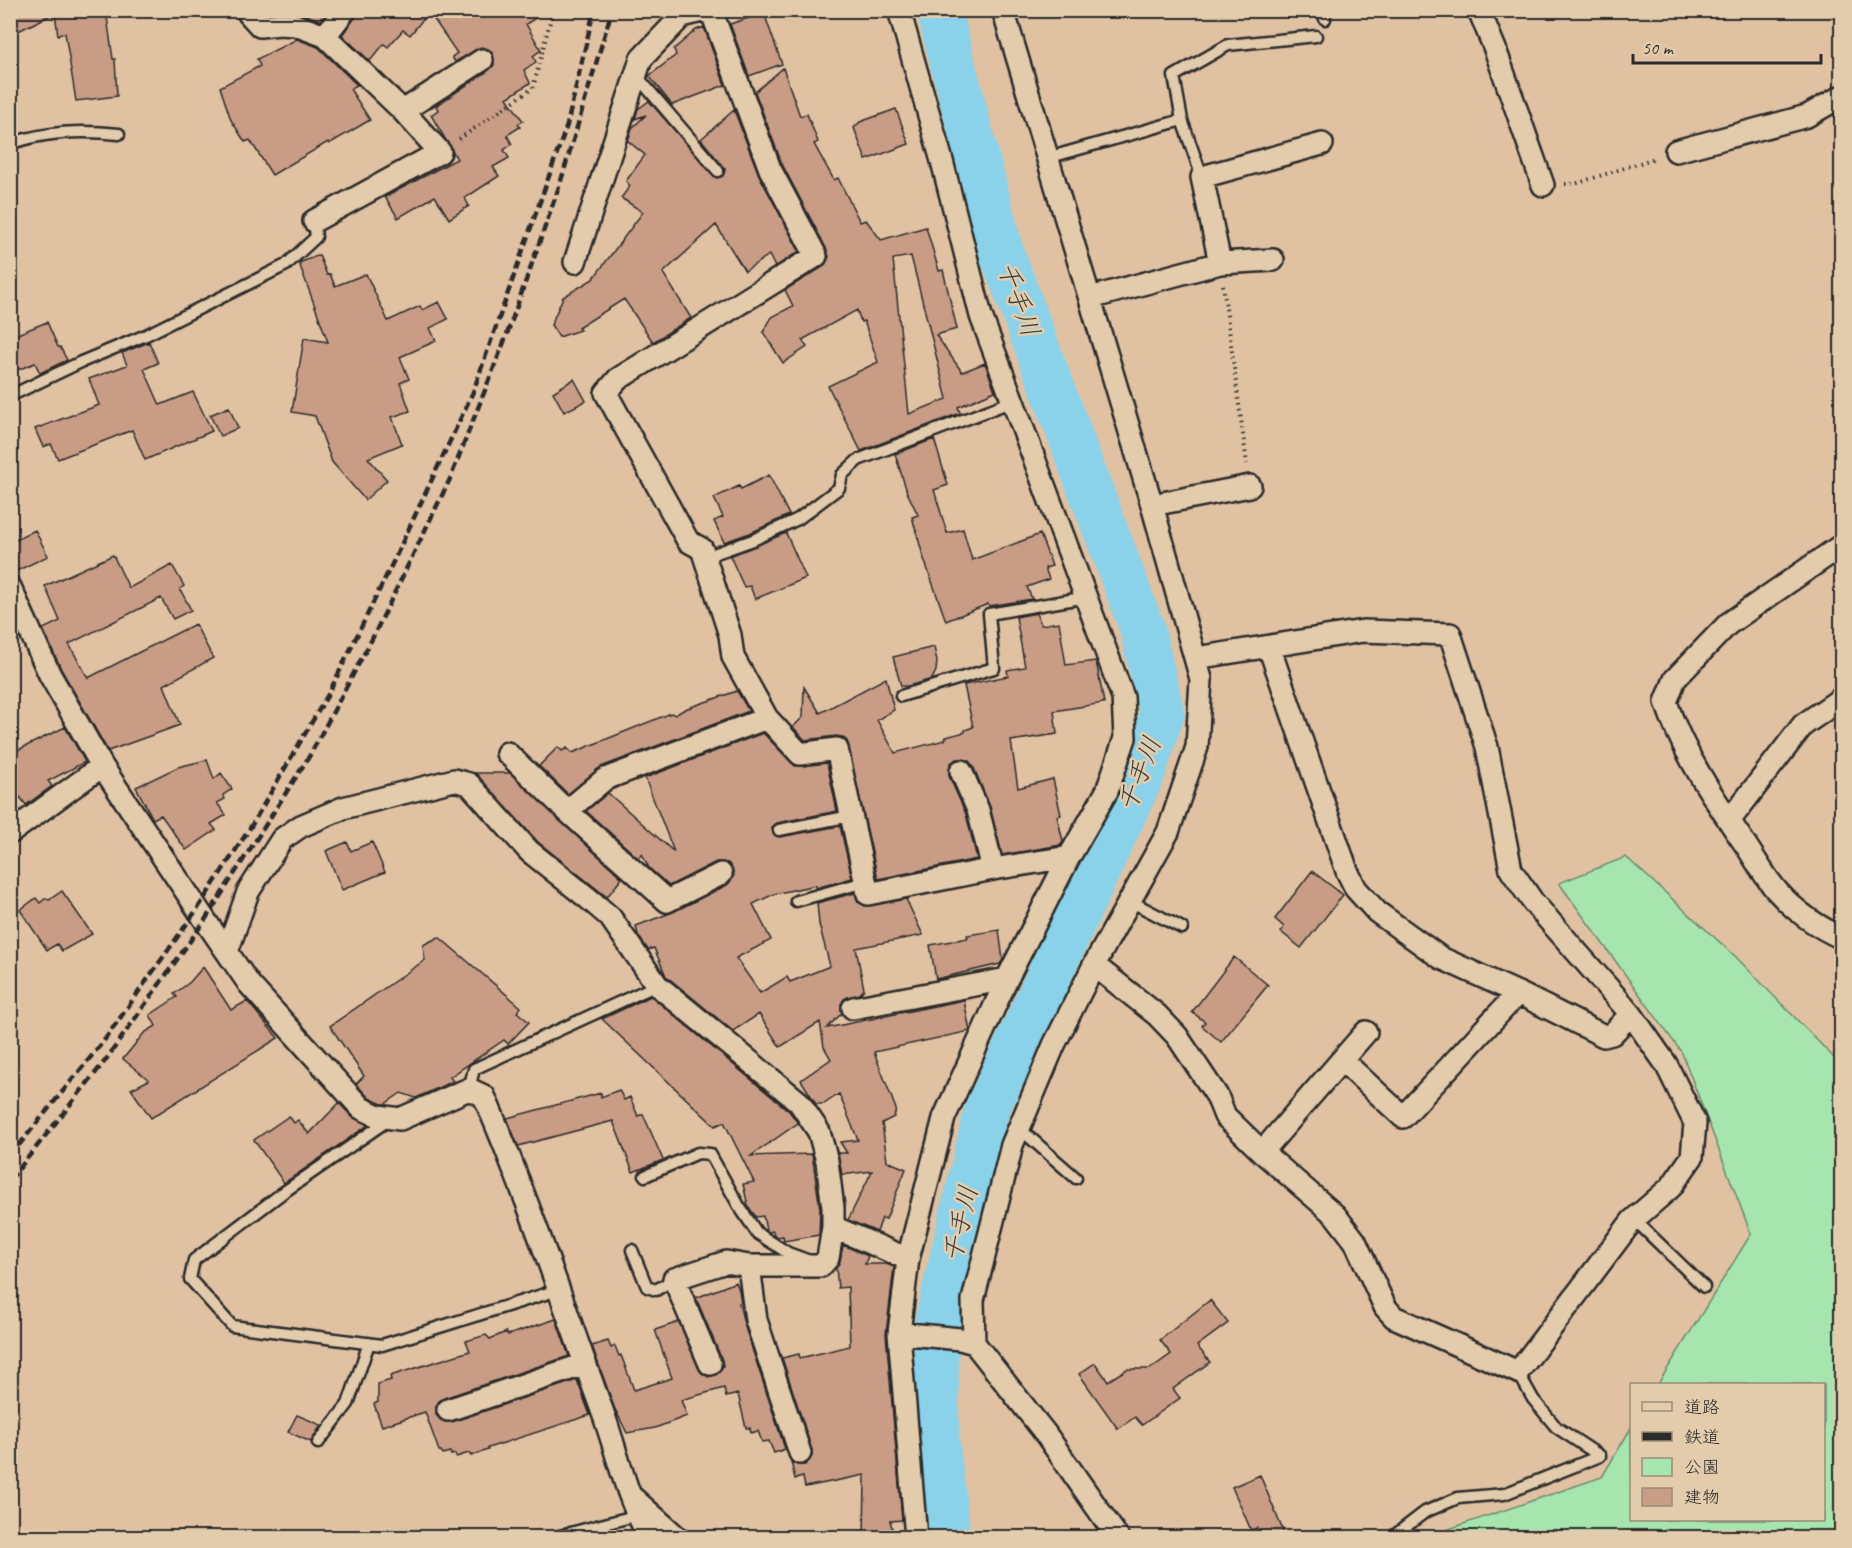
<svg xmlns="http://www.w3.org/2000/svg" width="1852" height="1548" viewBox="0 0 1852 1548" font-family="Caveat,'Klee One',sans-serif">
<rect width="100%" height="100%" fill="#e0c2a3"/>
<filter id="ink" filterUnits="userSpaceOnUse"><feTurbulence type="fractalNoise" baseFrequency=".0167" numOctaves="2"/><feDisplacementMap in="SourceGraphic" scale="12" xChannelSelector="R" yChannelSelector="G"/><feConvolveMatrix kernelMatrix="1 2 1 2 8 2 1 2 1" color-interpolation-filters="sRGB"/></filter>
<g filter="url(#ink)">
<path fill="#a6e6ae" stroke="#68886c" stroke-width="1.5" d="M1626,857l109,99 106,109v472h-401v-5l162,-55 29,-49 1,92h192v-136h-166l93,-150 -69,-181 -123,-170z"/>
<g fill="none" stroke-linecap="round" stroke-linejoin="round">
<path stroke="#89d2ea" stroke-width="45" d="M939,10l62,241 141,377 20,85 -19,60 -156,336 -51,218 1,114 11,97"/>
</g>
<path fill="#c99c85" stroke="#2b2b2b" stroke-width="1.5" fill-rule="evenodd" d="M106,10l7,49h2l2,37 -41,5 -11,-68 -7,2 -3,-22 -45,22v-24z
M294,10h35l-8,11z
M358,10h190l-22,14 15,26 -8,6 3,6 -12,8 6,13 -23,15 16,23 -5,3 2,3 -13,8 5,9 -8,6 5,8 -16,9 6,9 -34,22 4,8 -20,13 -14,-23 -37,22 -13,-21 72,-38 -26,-44 7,-5 -2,-4 53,-36 5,-5 -1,-11 -5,-5 -7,-2 -26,15 -3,-5 5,-4 -28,-41 -19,23 -7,-5 -15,17 -4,-3 -14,17 -28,-26 13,-17z
M764,13l18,51 -33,12 -19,-52z
M704,27l21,58 -53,20 -23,-29 27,-21 -2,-6 22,-19z
M297,39l21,8 39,38 -7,4 20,31 -41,24 -1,-2 -56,33 -22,-35 -5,2 -14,-22 -11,-33 40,-21 -3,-7z
M783,68l17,48 7,-2 11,28 -4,2 20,36 4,-2 22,44 6,-2 15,20 45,-13 13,44 4,-1 14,59 -21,6 26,37 23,-9 10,28 -37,16 2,6 -99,38 -33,-65 50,-24 -14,-41 -3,1 -4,-12 -55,30 5,7 -24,16 -20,-31 9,-15 21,-11 -8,-16 38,-23 6,-10 -2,-7 -45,-86 -27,-72zM911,256l36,143 -38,15 -16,-155z
M649,101l67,77 7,-2 2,-7 -24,-30 33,-29 25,65 40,76 -24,16 -6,-12 -24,16 -29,-46 -53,48 28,45 -38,24 -29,-43 -46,29 2,2 -21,7 -8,-12 12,-28 30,-18 50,-67 -22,-14 9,-12 -4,-5 19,-26 -17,-14 4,-13 14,-13 -11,4 3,-10z
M896,109l13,35 -43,16 -12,-32 6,-6z
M319,255l8,20 3,-1 5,12 31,-12 22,47 32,-15 2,4 17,-8 9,17 -18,9 6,13 -36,16 9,22 -9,4 10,28 -18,6 10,27 -34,14 19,22 -22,20 -33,-38 -17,-46 -23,-4 12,-74 24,4 -29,-79z
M47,322l11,25h2l7,13 -27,13 -5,-10 -25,10v-36z
M149,342l9,21 -14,6 16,36 33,-13 19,39 -67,29 -13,-30 -74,29 -7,-15 -8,3 -8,-18 64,-24 -10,-26 38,-14 -5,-12z
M574,379l12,22 -22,11 -11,-20z
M229,407l9,21 -18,8 -10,-21z
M934,439l14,46 -14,5 13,43 16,-4 9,31 68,-26 12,32 -7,2 4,11 -22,8 5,12 -43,7 -1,-2 -42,17 -22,-62 -12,-42 6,-2 -11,-23 -12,-38z
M769,475l20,40 -39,18 -26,9 -10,-21 9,-4 -9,-19 25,-12 2,3z
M35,530l13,26 -38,18v-31z
M786,533l20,45 -51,21 -5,-13 -6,1 -14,-31z
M113,555l16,33 43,-23 12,21 -4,3 11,21 -18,9 -12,-21 -92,46 19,34 107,-54 18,34 -49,27 16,40 -72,26 -47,-82 -18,-40 17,-8 -15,-35z
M1037,613l4,12 18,-3 7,43 30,-4 8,42 -50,8 3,23 -46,7 7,47 35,-9 8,36 -4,1 6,25 -2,4 -59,10 -12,-48 -17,-41 -5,-6 -12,-1 -6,5 -1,12 17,38 11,45 -99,20 -31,-138 -5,-4 -6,-1 -31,4 -12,-13 10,-10 1,-30 16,26 66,-35 8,32 -17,10 18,33 50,-13 1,-3 19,-5v-2l8,-3 -9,-42 44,-9 -1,-6 18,-3 -9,-50z
M934,647l3,14 -1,10 -4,8 -24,7h-7l-8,-29z
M737,691l12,20 -148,56 -33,27 -29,-28 19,-19 4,4 5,-3 5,5 99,-40 4,2 10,-6z
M65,727l20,35 -37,19 4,5 -26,19 -6,-8 -10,4v-47z
M763,733l32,33 32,-3 10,48 -60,12 -5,4 1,7 7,3 60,-11 12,52 -36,10v-3l-42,9 -21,10 18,36 -35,18 24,35 27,-16 3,5 40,-16 -11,-42 -2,-21 38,-10 3,9 7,4 41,-7 17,36 -67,13 8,41 -4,5 -16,5 -3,5 1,9 -15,15 137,-28 6,31 -96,21 22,57 -2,8 -12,6 5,38 19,8 -20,50 -4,-1 -5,14 -29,-12 24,-49 -30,4 -4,-22h9l-7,-11 18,-2 -19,-46 -15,10h-8l-15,-24 30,-21 -7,-12 -4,-25 -40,25 -21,-33 -26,17 -67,-55 -12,-28 -6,2 -10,-15 -2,-9 37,-14 54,-27 7,-10 -2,-7 -4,-5 -12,-1 -47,24 -20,-18 -7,-14 -4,4 -52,-47 22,-18 66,59 -29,-74z
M207,760l7,19 7,-6 11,16 -9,6 2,4 -8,4 9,12 -15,9 5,6 -30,20 -25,-35 -8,4 -17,-32 42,-20z
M475,773h35l112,105 -15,19 -69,-55z
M347,842l4,9 21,-9 13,30 -43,18 -16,-39z
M1312,871l31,24 -42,53 -20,-16 3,-5 -9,-8z
M62,891l30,43 -30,17 -5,-7 -10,6 -27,-40 16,-12 4,5 6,-5 3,2z
M999,930l4,30 -3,4 -64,15 -6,-34 38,-7 -1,-3z
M439,937l82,70 -4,5 12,10 -21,22 -4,-4 -54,37 3,4 -37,17 -15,-5 -16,11h-3l-13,-6 -13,-14 8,-8 -34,-50 95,-66 -2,-15z
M1234,957l34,28 -47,57 -19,-16 3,-4 -13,-10z
M203,967l28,43 16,-9 31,37 -127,80 -20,-29 18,-9 -26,-21 21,-26 12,-7 -6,-11 27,-18 -3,-3 16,-12z
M651,996l138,115 9,12 -47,33 61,-2 8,55 -1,26 -35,6 -1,-5 -5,1 -4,-2 -1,-4 -4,1 -3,-2 -3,-14 -7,1 -8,-11 -5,-22 11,-2 -30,-60 -9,4 -113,-107z
M619,1090l5,10 6,-3 8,19 5,-2 20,46 -30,12 -20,-51 -95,25 -11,-28 94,-25v4z
M339,1103l13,14 16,8 -84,58 -30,-43 35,-24 5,7 4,-3 11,14z
M843,1245l25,11 -3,8h21l8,3 -8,67 16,186 -12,1 5,17h-31l1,-63 -60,12 -2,-10 -8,2 -4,-17 6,3h8l7,-9v-6l-30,-92 17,-4 1,4 50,-12 -2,-59 -10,1 -2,-20 4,-7z
M736,1282l3,8 2,12 -2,1 5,21 41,125 -11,4 -5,-12 -7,1 -4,-11 -7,2 -1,-5h-4l-8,-34 -12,3 -2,-9 -43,12 6,16 -32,12 -28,5 -13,-26 -22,-61 16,-5 3,7 4,-2 4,10 2,-1 13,35 38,-12 -17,-48 24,-8 20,47 9,8 7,-2 8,-9 -1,-6 -26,-62z
M1210,1300l18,23 -31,23 13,16 -37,27 7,9 -38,27 -7,-8 -17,12 -39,-55 16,-11 13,18 19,-12h23l21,-15 -11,-14z
M556,1319l13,37 -125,42 -5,3 -3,6v8l9,7h7l125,-42 13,35 -102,33v2l-17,6 -2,-3 -13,4 -1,-3 -4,1 -1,-3 -7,2 -2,-3h-2l-14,-39 -43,14 -8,-22 4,-2v-18l13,-4 -1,-4 80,-25 -4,-10 20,-6 4,4 16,-7 2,3z
M297,1415l24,10 -10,17 -23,-10z
M1260,1475l26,63h-25l-4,-10 -6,2 -19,-43z"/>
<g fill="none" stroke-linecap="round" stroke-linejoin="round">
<defs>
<path id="lane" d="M1324,10l1,9
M636,75l82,96
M1182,120l-8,-44 54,-31 88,-9
M10,144c35,-13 73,-14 109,-10
M1047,158l135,-38 20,57
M10,396l71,-34 65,-27 140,-70 30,-28 -2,-16
M705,557l48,-17 45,-21 41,-31 3,-13 16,-15 155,-59
M901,696l93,-28 -5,-54 98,-17
M779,830l72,-14
M796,901l69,-19
M1130,901l52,27
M469,1089l5,-20 183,-84
M390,1119l-109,75 -87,66 -4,19 42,47 150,19 176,-55
M1019,1128l57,50
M645,1176l53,-23 12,1 29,52 18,27 31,20 19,7
M1632,1221l7,3 65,63
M632,1250l15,37 9,3 18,-11
M318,1443l30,-39 21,-61
M552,1538l86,-23
M1391,1538l34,-26 33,-14 46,-4 96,-38 -44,-29 -23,-28 -15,-27"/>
<path id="street" d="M249,10v4l11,12 20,-2 15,1 30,11 78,75 37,41 -126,69
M711,10l59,159 46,87 -198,123 -12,14 82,148 14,8 28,86 3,22 34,61 33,36 37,-5 31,145 125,-25 76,-12
M899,10l43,151 39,155 142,381 2,41 -18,53 -38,66 -62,122 -63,139 -36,141 -9,74 17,205
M1479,10l16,39 48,136
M325,36l20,-26
M403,111l79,-51
M1676,151l131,-35 35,-20
M575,262l66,-203 41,-43 24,-6
M1220,263l-18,-86 120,-33
M1090,298l130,-35 53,-3
M1152,505l98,-19
M1842,545l-114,79 -53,55 -9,23c17,52 50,100 81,145 10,15 19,32 31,45 18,20 40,35 64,46
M10,587l40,88 52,91 103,154 44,64 112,124 17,8 22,3 69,-30 15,7c45,104 80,211 119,317 15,42 24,87 47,125
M1269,647l78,224 9,18 21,23 64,46 77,35 -115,124 -61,-57
M507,753l60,58 100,90 54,-27
M961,771l17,39 15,59
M567,811l38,-32 162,-61
M1729,821l74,-96 39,-27
M10,833l92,-67
M227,952l21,-60 34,-53 19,-13 42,-18 111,-28 15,4 60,67 60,48 21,18 47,68 142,117 20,30 8,29 6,47v19
M1094,965l63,50 20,21 40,60 8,20 37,36 73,63 20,26 30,66 9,10 124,55 114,-151 39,-34 21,-30 3,-34 -29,-59 -35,-50 -98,-112 -22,-32 -24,-123 -37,-113 -87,-3 -167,27
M1518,993l86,43 8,-2 19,-20
M853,1008l154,-29
M1262,1152l104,-120
M749,1266l7,54 44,133
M899,1333l61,6 14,4 71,90 73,105
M974,1343l-1,-43 39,-155 42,-100 40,-80 74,-133 29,-85 4,-68 -49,-174 -149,-495
M710,1364l-36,-85 52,-17 23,4h72l7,-8 5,-31 75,32
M448,1410l137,-46
M633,1498l45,40"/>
</defs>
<use href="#lane" stroke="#2b2b2b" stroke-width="15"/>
<use href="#street" stroke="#2b2b2b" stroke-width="26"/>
<path stroke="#2b2b2b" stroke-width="4" stroke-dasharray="1.5 4.5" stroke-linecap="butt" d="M459,139l74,-51 20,-78
M1565,184h10l80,-26
M1223,285l24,179"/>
<use href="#lane" stroke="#e2ccab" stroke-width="10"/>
<use href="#street" stroke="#e2ccab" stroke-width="21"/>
<path stroke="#2b2b2b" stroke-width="4.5" stroke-dasharray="9 4.5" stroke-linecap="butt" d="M10,1156l93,-114 95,-134 52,-80 80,-137 65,-133 78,-166 94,-267 27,-115
M10,1180l95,-119 100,-141 105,-165 62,-116 78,-160 56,-142 54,-153 52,-174"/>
</g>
</g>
<g text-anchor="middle" stroke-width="5" stroke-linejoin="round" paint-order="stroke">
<g font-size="26" font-style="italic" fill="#343c3e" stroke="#e2ccab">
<text transform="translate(1019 299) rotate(70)" y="9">千手川</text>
<text transform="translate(1139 774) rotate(-69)" y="9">千手川</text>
<text transform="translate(960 1224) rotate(-77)" y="9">千手川</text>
</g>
</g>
<rect width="1852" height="1548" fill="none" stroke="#e2ccab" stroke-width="36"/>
<rect x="18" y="18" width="1816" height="1512" fill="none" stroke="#2b2b2b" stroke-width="2" filter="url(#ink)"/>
<rect x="1630" y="1383" width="195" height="138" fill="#e2ccab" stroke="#998c78" stroke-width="1.5"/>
<rect x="1642" y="1402" width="30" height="9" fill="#e2ccab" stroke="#998c78" stroke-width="1.5"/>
<text x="1684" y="1413" font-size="18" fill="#2b2b2b">道路</text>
<rect x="1642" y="1432" width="30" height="9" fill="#2b2b2b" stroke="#998c78" stroke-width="1.5"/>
<text x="1684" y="1443" font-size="18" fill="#2b2b2b">鉄道</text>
<rect x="1642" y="1458" width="30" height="18" fill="#a6e6ae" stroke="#998c78" stroke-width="1.5"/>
<text x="1684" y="1473" font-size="18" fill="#2b2b2b">公園</text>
<rect x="1642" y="1488" width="30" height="18" fill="#c99c85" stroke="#998c78" stroke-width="1.5"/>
<text x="1684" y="1503" font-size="18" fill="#2b2b2b">建物</text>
<path d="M1633 54v9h188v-9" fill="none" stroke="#2b2b2b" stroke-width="3"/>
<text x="1642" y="54" font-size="18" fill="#2b2b2b" stroke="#e2ccab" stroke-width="4.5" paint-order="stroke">50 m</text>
</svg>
